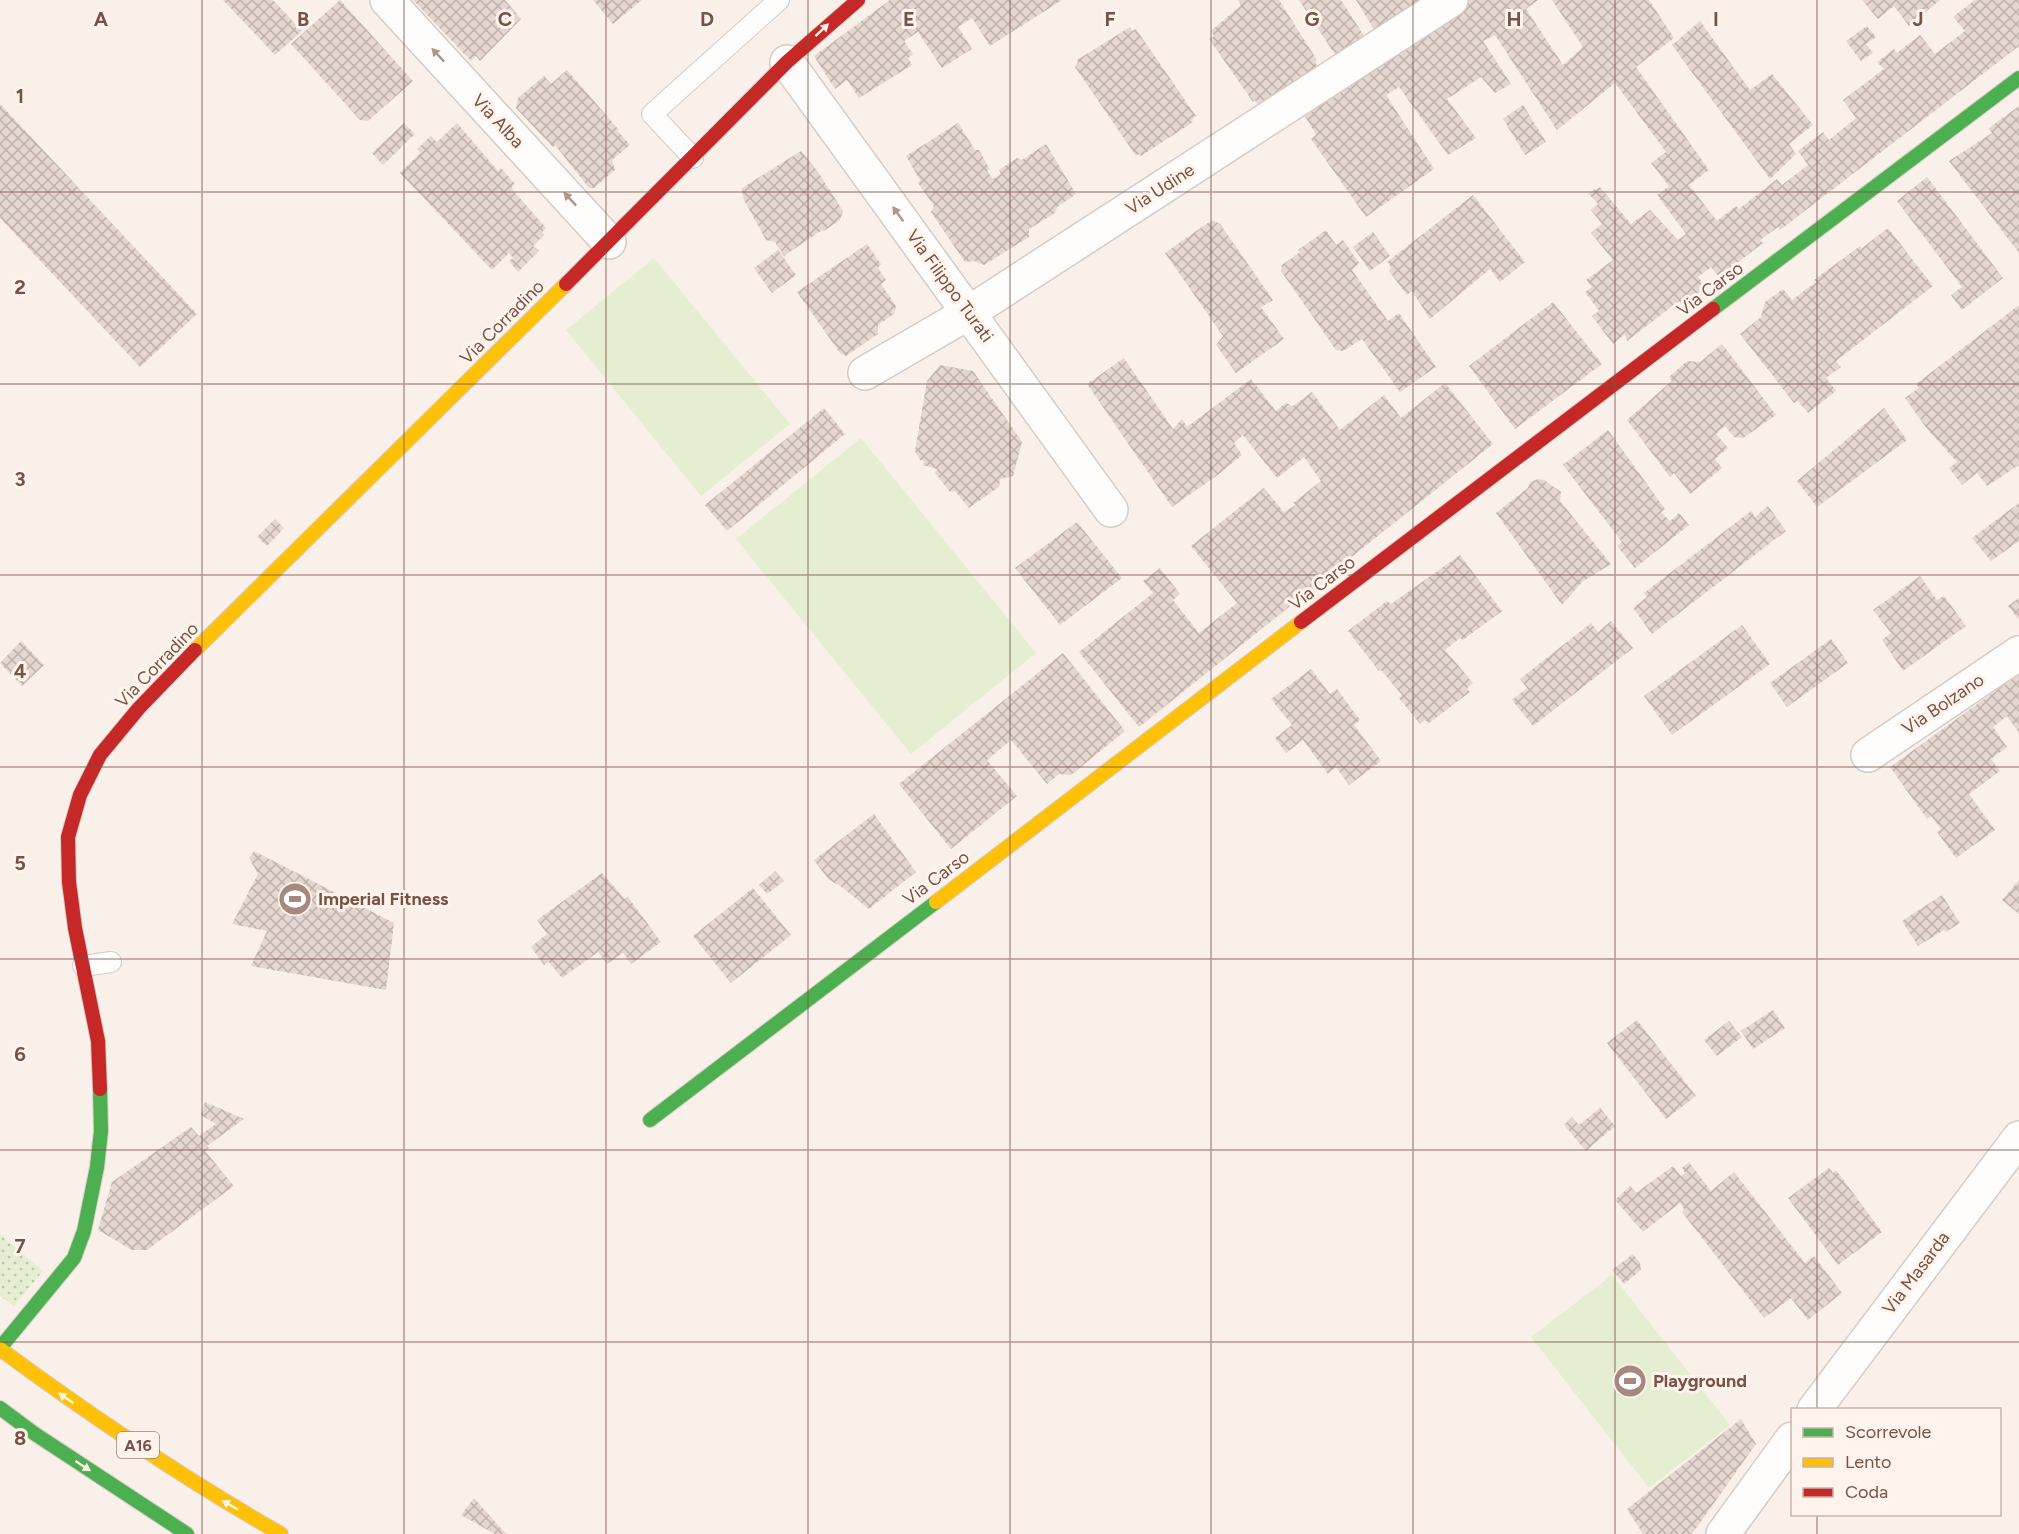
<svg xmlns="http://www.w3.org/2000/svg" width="2019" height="1534" viewBox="0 0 2019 1534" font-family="Figtree,sans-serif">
<defs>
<pattern id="grass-dots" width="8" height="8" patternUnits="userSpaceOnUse" patternTransform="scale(1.5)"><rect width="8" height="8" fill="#e6eed2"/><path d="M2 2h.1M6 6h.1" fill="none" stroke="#bfc3ac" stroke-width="1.8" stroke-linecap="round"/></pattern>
<pattern id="building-cross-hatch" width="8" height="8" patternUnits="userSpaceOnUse" patternTransform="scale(1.5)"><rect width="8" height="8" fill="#e5d7d0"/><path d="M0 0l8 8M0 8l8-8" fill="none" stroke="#beb1ab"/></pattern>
</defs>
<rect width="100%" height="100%" fill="#f8f0e9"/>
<path fill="url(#grass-dots)" d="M0,1234l43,37 -29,35 -14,-10z"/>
<path fill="#e6eed2" d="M654,258l136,166 -89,72 -135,-166z
M861,438l175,215 -125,101 -175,-215z
M1612,1275l118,150 -81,63 -118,-151z"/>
<path fill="url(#building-cross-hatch)" d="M223,0h50l29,31 -27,24z
M340,0l73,81 -45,40 -8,-1 -69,-76z
M413,0h92l16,19 -41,42 -4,-5 -5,5z
M593,0h49l-29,24z
M890,0h172l-72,46 -18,-28 -14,9 14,22 -30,19 -24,-36 -14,9 9,13 -5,4 4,7 -53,33 -12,-18 -12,9 -21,-33z
M1238,0h41l38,60 -2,2 2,4 -58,41 -4,-7 -2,2 -44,-63 5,-3 -3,-5 30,-26z
M1299,0h42l23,36 -28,20z
M1356,0h65l-46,31z
M1469,0h69l-12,9 37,56 20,-18 -31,-47h97l25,38 -38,29 73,103 -20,15 28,36 19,-15 3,3 38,-30 5,6 26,-20 -10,-14 25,-19 6,8 27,-22 -13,-18 41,-31 -7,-7 17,-13 3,4 23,-18 15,19 30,-23 -12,-14 22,-17h44v46l-239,184 -2,-3 -18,13 3,3 -44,34 -8,-10 -13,10 8,10 -24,18 -3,-4 -52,40 -2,-7 -12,10 -21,-28 7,-5 -14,-19 7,-5 -6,-7 27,-20 -22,-27 11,-9 -11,-14 7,-6 -10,-11 12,-6 31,37 19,-14 28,30 8,-6 -29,-39 12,-9 -18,-23 15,-11 -51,-69 -58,47 -62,-95 -12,6 28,43 -16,9 -14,-16 -34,22 29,39 -28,17 -49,-68 -13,8 48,74 -68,48 -55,-78 5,-4 -14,-24z
M1862,0h78l-31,26 -15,-20 -16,13z
M1700,21l50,69 22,-16 41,51 -24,19 7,10 -26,25 -98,-134z
M1867,26l9,11 -10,7 7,9 -12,8 -15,-20z
M1130,27l2,4 4,-2 60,87 -5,4 2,2 -52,34 -2,-2 -3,2 -61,-89 3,-5 -1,-2z
M567,70l52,60h-2l13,15 -18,15 3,10 -21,18h-5l-34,-43 -2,2 -37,-39 2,-10 26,-22 7,8z
M0,104l197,210 -57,53 -140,-149z
M1523,105l23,37 -21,13 -22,-36z
M2019,106v147l-70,-92 43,-28 -3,-5z
M404,123l11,11 -32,31 -11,-12z
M457,123l41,48 3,-3 14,16 -4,4 35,40 -4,4 2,3 -11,11 6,5 -21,21 -9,-11 4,-3 -4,-5 -17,17 -92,-97 20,-20 -3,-4 14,-13 6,6z
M958,123l17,27h4l10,18 -2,3 6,8 8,-5 -2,-4 18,-12 5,2 24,-16 30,50 -19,13 -2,6 -26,16v8l-45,28 -10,-4 -9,1 -34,-50 3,-6 -16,-23 2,-3 -14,-24z
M801,151l17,21 25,39 -3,9 -16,11 -2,-1 -38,26 -9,-14 -9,-2 -23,-42 -1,-10z
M1927,177l76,101 -41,32 -11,-15 11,-8 -65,-86z
M1473,195l52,67 -25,20 -10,-13 -60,50 -18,-28 -5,4 -18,-24 2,-4 -4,-5z
M1212,220l8,4 53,76 -12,7 23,32 -48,34 -20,-28 7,-9 -58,-83z
M1888,228l45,58 -97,75 5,6 -15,11 10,13 -28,22 -10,-12 -4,2 -54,-69 21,-17 4,-15 18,-13 9,11 24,-18 -2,-2 46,-34 2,2z
M1326,230l10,15 7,-5 16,23 -7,7 36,51 11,-8 37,54 -36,25 -38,-53 -19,12 -7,-1 -55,-79 1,-6 18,-13 -2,-2z
M1373,232l17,24 -20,15 -17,-24z
M867,244l14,20 -3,4 8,12 -5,4 15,22 -2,8 -16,11v9l-32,22 -6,-3 -43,-61z
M778,250l18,25 -24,18 -18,-25z
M1553,302l49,62 -87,65 -46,-63z
M2019,305v160l-32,21 -10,-13 -15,12 -13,-17 8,-6 -29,-32 -23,-32 14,-10 -3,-4z
M1722,344l54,71 -33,23 -9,-1 -9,-11 -9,8 12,14 -13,11 7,9 -32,26 -16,-21 -4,4 -43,-57 45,-39 -3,-4 18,-16 13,1z
M1124,358l49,71 9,-10 5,8 64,-48 25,32 10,-8 7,3 19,-14 28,38 44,-35 17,23 44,-35 48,61 -354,283 -60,-75 74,-59 -10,-12 17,-13 20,26 -7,6 26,33 38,-30 -46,-57 73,-58 20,24 12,-7 -3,-2 28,-22 -17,-24 -27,21 -34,-43 -9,8 8,12 -23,19 -47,33 -85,-123z
M940,365l33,6 49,71 -9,34 -13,3 -1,8 -30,21 -14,-17 -5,1 -15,-19 2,-4 -14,-4 1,-4 -4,-1 -5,-9 12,-70z
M824,408l21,26 -118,97 -22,-26z
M1884,408l23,32 -90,67 -20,-26z
M1608,430l57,79 -4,3 9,9 9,-8 10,12 -54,43 -18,-22 5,-4 -59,-77z
M1538,479l6,1 17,12 -1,9 51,63 -29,18 -20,23 -66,-92 32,-25 2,-6z
M2019,503v38l-28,20 -19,-23z
M1768,506l18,25 -134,103 -19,-26 14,-11 -3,-4 107,-82 4,6z
M275,519l9,9 -17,18 -10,-9z
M1077,522l45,56 -62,47 -45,-57z
M1460,555l42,56 -39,29 -3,-2 -15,12 28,33 -6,5 3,4 -41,31 -4,-3 -5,4 -21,-26 3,-3 -21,-25 -2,1 -31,-40 39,-30 4,3z
M1920,576l17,24 7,-4 22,30 -63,45 -21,-31 9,-7 -18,-23z
M2019,598v22l-11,-14z
M1611,621l22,27 -100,78 -21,-26 15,-12 -7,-9 71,-56 7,9z
M1742,625l28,39 -98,71 -28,-39z
M1831,639l17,24 -61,44 -17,-24z
M21,641l23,24 -22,21 -22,-23z
M1063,653l62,78 -54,44 -12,-1 -12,10 -36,-44 -24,20 30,36 -66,53 -52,-65z
M1311,669l19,25 7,-5 23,31 -6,5 27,36 -32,24 -13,-18 -8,7 -25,-34 -17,13 -11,-15 17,-13 -21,-26z
M2019,674v59l-12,-17 -14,11 14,20 -16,12 9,12 -31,23 26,36 -39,28 -19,-26 4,-3 -10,-13 -4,3 -37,-52z
M874,814l42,58 -47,37 -30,-24 -10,-5 -15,-20z
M254,851l140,72 -8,67 -135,-24 16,-35 -35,-7 26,-50 -9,-16z
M775,871l9,10 -17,13 -8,-9z
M602,873l23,26 3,-2 33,45 -30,22 -8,-11 -16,11 -9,-12 -36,26 -13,-16 -5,3 -13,-18 16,-13 -10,-14z
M2019,880v34l-17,-14z
M753,888l38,47 -60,48 -38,-47z
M1942,895l18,28 -14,9 -2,-2 -26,16 -16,-25z
M1773,1010l12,18 -32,21 -12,-18z
M1637,1020l59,76 -30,23 -59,-76z
M1729,1021l13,16 -25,19 -13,-16z
M205,1102l39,17 -37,27 2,2 -4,3 29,35 -87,64h-15l-34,-20 14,-48 79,-55 8,9 17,-12 -15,-9z
M1600,1108l15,18 -29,25 -22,-26 8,-8 7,8z
M1689,1162l22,29 23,-19 71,91 9,-7 28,37 -34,27 -17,-22 -27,20 -82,-106 2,-3 -4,-6 -37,29 -28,-32 15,-14 6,7 37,-27 8,10 4,-3 -3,-5z
M1829,1168l4,5 3,-3 46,62 -44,33 -50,-67z
M1633,1254l7,9 1,7 -17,14 -12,-14z
M1741,1419l15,25 -64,90h-49l-16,-25z
M474,1498l32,36h-11l-34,-19z"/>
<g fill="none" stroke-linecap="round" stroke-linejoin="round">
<defs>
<path id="lane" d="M693,158l-41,-44 127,-114
M83,966l28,-4"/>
<path id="street" d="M387,0l222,242
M787,62l324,448
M865,373l105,-61 481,-312
M1868,755l151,-102
M1814,1410l205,-272
M1723,1534l69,-95"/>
<path id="fast" d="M1713,309l306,-231
M650,1120l286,-218
M0,1348l74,-90 10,-27 13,-64 4,-36 -1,-42
M0,1408l35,26 152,100"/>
<path id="slow" d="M195,650l371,-366
M936,902l365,-280
M0,1349c91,67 183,129 281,185"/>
<path id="jam" d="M566,284l221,-222 71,-62
M1301,622l412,-313
M100,1089l-2,-48 -23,-113 -6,-46 -1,-45 12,-42 20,-40 39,-47 56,-58"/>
</defs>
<use href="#lane" stroke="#d6cbc6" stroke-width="22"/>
<use href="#street" stroke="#d6cbc6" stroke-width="36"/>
<use href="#fast" stroke="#d9ccc7" stroke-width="16"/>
<use href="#slow" stroke="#d9ccc7" stroke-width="16"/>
<use href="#jam" stroke="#d9ccc7" stroke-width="16"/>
<use href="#lane" stroke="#fefdfc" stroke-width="20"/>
<use href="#street" stroke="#fefdfc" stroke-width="33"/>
<use href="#fast" stroke="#4caf50" stroke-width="14"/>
<use href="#slow" stroke="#ffc107" stroke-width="14"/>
<use href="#jam" stroke="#c62828" stroke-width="14"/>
</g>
<defs><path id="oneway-solid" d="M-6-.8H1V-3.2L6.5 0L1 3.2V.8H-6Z" transform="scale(1.5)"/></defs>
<g fill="#fff4eb">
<use href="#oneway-solid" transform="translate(822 30) rotate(-43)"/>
<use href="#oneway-solid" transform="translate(66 1398) rotate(-146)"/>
<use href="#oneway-solid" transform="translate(83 1466) rotate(33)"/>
<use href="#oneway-solid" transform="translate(230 1505) rotate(-150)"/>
</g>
<g fill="#ae968f">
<use href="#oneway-solid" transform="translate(438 55) rotate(-133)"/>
<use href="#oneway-solid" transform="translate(570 199) rotate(-133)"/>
<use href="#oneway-solid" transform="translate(898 214) rotate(-126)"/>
</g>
<path fill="none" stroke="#795146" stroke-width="1.5" stroke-opacity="0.55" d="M202,0v1534M404,0v1534M606,0v1534M808,0v1534M1010,0v1534M1211,0v1534M1413,0v1534M1615,0v1534M1817,0v1410M0,192h2019M0,384h2019M0,575h2019M0,767h2019M0,959h2019M0,1150h2019M0,1342h2019M1817,1514v20"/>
<defs>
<symbol id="stadium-disc" viewBox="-11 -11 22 22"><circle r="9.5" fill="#a5897f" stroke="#fff4eb"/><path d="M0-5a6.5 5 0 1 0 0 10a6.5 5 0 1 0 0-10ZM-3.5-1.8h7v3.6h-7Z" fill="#fff"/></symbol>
</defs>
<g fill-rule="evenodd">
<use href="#stadium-disc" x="276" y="880" width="38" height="38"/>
<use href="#stadium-disc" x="1611" y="1362" width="38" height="38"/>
</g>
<g text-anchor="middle" stroke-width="6" stroke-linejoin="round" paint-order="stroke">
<rect fill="#fff4eb" stroke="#a18278" stroke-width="1.5" x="117" y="1432" width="42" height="26" rx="4.5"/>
<g font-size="16" font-weight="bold" fill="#795146">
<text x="138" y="1451">A16</text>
</g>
<g font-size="18" fill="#795146" stroke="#fff4eb">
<text transform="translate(498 121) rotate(47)" y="6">Via Alba</text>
<text transform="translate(1160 189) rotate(-33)" y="6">Via Udine</text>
<text transform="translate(950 286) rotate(54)" y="6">Via Filippo Turati</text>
<text transform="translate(1710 289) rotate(-37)" y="6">Via Carso</text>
<text transform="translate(502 322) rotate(-45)" y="6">Via Corradino</text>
<text transform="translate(1322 583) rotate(-37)" y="6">Via Carso</text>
<text transform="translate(157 665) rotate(-46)" y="6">Via Corradino</text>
<text transform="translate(1943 704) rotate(-34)" y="6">Via Bolzano</text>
<text transform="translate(936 878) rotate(-37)" y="6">Via Carso</text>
<text transform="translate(1916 1273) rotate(-53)" y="6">Via Masarda</text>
</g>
<g font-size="18" font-weight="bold" fill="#795146" stroke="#fff4eb" text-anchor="start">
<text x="318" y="905">Imperial Fitness</text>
<text x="1653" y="1387">Playground</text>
</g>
</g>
<g font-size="20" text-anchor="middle" font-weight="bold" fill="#795146" stroke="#fff4eb" stroke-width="6" stroke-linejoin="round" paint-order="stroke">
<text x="101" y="26">A</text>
<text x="303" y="26">B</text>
<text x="505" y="26">C</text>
<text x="707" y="26">D</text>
<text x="909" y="26">E</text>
<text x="1110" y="26">F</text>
<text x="1312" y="26">G</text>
<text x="1514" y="26">H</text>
<text x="1716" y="26">I</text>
<text x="1918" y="26">J</text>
<text x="20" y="103">1</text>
<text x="20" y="294">2</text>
<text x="20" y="486">3</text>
<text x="20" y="678">4</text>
<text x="20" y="870">5</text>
<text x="20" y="1061">6</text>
<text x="20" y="1253">7</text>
<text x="20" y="1445">8</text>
</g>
<rect x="1791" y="1408" width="210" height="108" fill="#fff4eb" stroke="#c9b3a9" stroke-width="1.5"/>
<rect x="1803" y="1428" width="30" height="9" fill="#4caf50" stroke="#c9b3a9" stroke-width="1.5"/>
<text x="1845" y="1438" font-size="18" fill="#795146">Scorrevole</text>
<rect x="1803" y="1458" width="30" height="9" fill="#ffc107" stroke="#c9b3a9" stroke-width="1.5"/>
<text x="1845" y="1468" font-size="18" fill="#795146">Lento</text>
<rect x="1803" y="1488" width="30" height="9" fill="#c62828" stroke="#c9b3a9" stroke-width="1.5"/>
<text x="1845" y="1498" font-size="18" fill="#795146">Coda</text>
</svg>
